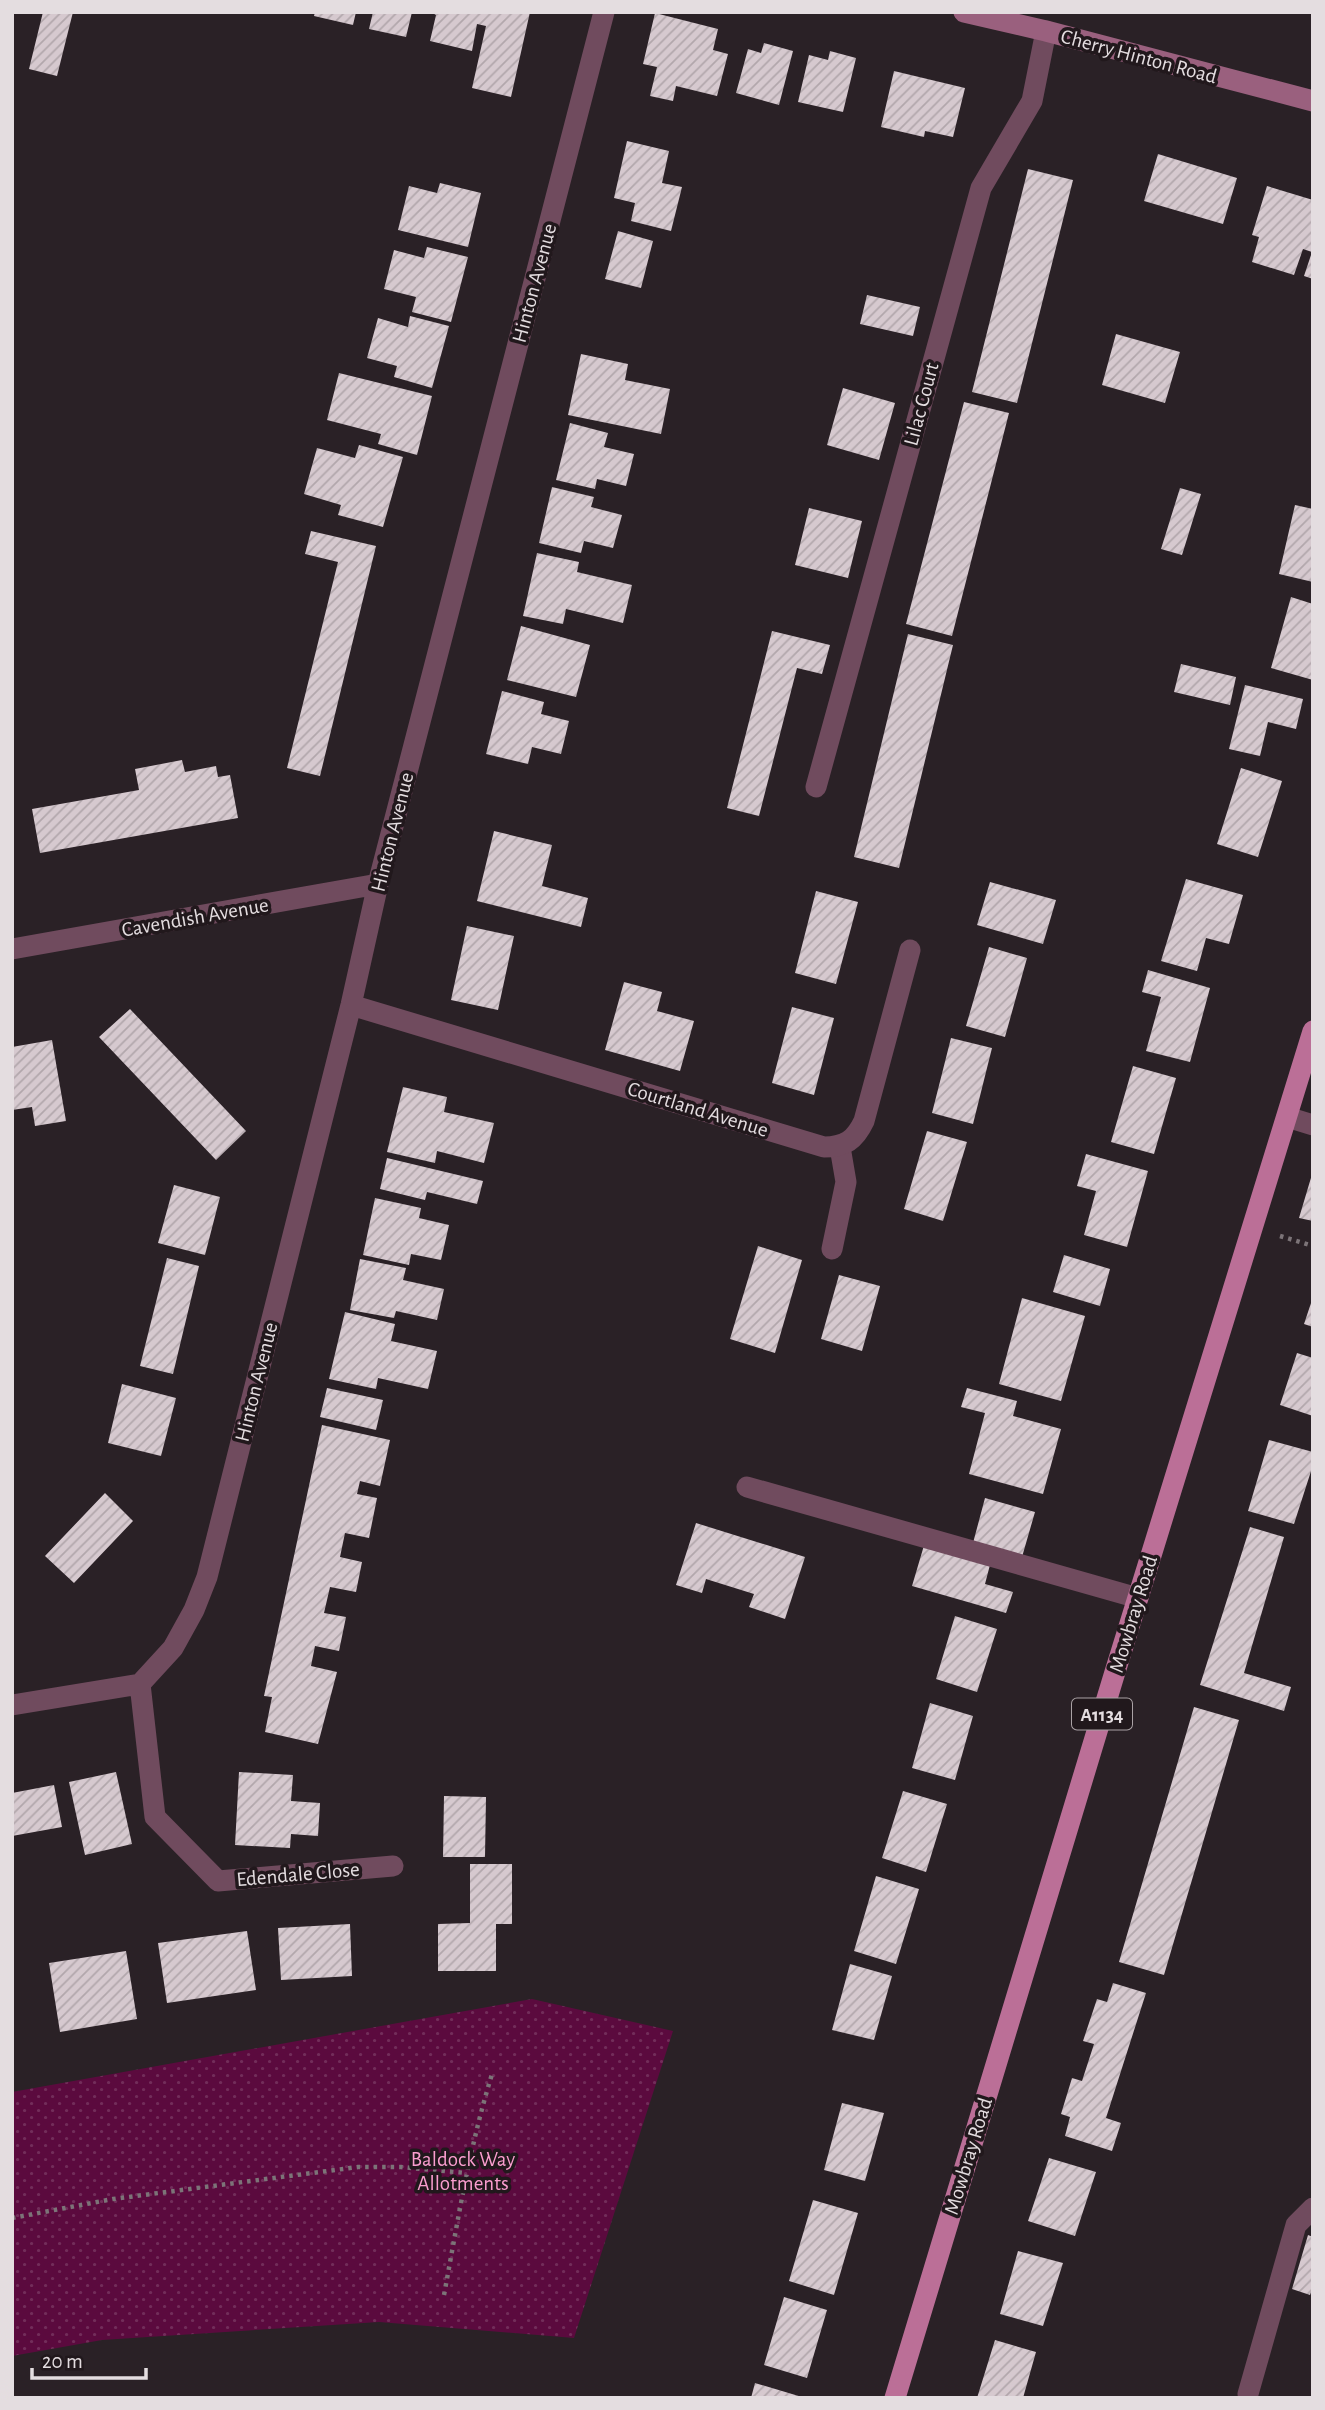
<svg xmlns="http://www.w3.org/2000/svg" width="1325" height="2410" viewBox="0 0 1325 2410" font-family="'Alegreya Sans',sans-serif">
<defs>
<pattern id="garden-dots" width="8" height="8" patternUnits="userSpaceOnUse" patternTransform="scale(1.75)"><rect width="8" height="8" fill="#5b0a3e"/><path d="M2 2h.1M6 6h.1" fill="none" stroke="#722d5a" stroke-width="1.8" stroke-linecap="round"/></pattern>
<pattern id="building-hatch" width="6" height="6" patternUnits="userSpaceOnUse" patternTransform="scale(1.75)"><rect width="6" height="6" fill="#d6c9cf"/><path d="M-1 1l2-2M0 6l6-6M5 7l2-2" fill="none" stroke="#b2a7ac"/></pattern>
</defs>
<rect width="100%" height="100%" fill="#2a2126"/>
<path fill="url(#garden-dots)" d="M532,1999l141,32 -99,307 -195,-16 -277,18 -90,16v-264z"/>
<path fill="url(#building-hatch)" d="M43,12h30l-16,64 -28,-7z
M315,12h41l-3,13 -39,-9z
M373,12h39l-6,25 -37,-8z
M431,12h99l-19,85 -39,-9 14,-62 -9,-2 -5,27 -42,-10 6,-26z
M655,13l63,16 -5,21 15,4 -11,42 -41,-10 -3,15 -23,-5 7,-29 -14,-3z
M764,43l29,8 -14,54 -43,-12 12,-44 13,4z
M830,51l26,7 -13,54 -45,-10 11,-47 19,5z
M894,71l71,17 -12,49 -28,-6 -1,6 -43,-10z
M627,141l42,10 -7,32 20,4 -11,44 -40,-10 4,-18 -21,-5z
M1158,154l79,24 -14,46 -79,-23z
M1028,169l45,11 -56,223 -45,-11z
M440,183l41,10 -13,54 -70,-17 11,-44 28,7z
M1267,186l46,14v79l-9,-3 8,-24 -9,-3 -9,26 -42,-13 7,-25 -7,-2z
M618,231l35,10 -12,47 -36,-9z
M427,247l41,10 -17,65 -39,-10 4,-15 -32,-8 10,-39 30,8z
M867,295l53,12 -7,29 -53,-12z
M410,316l39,10 -17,62 -38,-11 3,-11 -30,-8 11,-40 30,9z
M1116,334l64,18 -15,51 -63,-18z
M581,354l47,10 -3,16 45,9 -9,45 -93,-19z
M339,373l93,23 -15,59 -39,-11 3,-10 -54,-14z
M843,388l52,15 -16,57 -52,-15z
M964,402l45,11 -57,223 -46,-12z
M570,423l38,10 -4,14 30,7 -8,32 -29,-7 -2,10 -39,-9z
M359,445l44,12 -20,70 -45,-12 3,-10 -37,-11 13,-46 38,10z
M552,487l42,10 -3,10 31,8 -9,33 -29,-7 -3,12 -42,-10z
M1180,488l21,6 -19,61 -21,-6z
M1295,505l18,4v73l-34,-8z
M809,508l53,13 -14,57 -53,-13z
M311,531l65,15 -56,230 -33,-8 51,-206 -33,-8z
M537,553l42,9 -2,10 55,13 -9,38 -57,-14 -3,15 -40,-8z
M1291,597l22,7v76l-42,-12z
M521,626l69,19 -14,52 -69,-17z
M772,631l58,14 -8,29 -25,-6 -38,148 -32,-8z
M908,634l45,11 -54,223 -45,-11z
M1181,664l55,13 -6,28 -56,-13z
M1245,685l58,14 -7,30 -28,-7 -8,34 -31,-7z
M502,691l42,11 -3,12 28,7 -8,33 -29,-7 -4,17 -42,-10z
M182,760l3,12 31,-6 2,11 12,-2 8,43 -198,35 -8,-44 107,-19 -4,-21z
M1241,768l41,13 -24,76 -41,-13z
M494,831l58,14 -10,41 46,12 -7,29 -104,-26z
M1186,879l57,16 -14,49 -23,-6 -9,33 -36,-10z
M990,882l66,18 -13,44 -66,-19z
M816,891l42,11 -22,82 -41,-11z
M467,926l47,10 -16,74 -47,-10z
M989,947l38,11 -22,79 -39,-11z
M1148,970l62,18 -20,74 -44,-11 15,-54 -19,-5z
M624,982l38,10 -5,19 37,10 -14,50 -75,-21z
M792,1007l42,11 -20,77 -42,-12z
M130,1009l116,122 -30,29 -117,-123z
M951,1038l41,10 -19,76 -41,-11z
M52,1040l14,81 -31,5 -3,-19 -20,3v-63z
M1133,1066l43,12 -22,76 -43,-12z
M403,1087l44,10 -3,15 50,11 -10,40 -47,-12 -2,12 -48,-11z
M927,1131l40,11 -24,79 -39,-12z
M1086,1154l62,17 -21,76 -43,-12 12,-44 -19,-5z
M387,1158l96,23 -6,23 -50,-12 -2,8 -45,-11z
M1313,1171v50l-14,-3z
M174,1185l46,12 -15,58 -47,-12z
M375,1198l46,10 -2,10 30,7 -8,35 -30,-6 -2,11 -46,-10z
M758,1246l44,14 -27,93 -45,-14z
M1064,1255l46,14 -10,37 -47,-14z
M167,1258l32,8 -26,108 -33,-8z
M360,1259l46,9 -3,12 41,9 -7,31 -41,-9 -2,7 -44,-8z
M839,1275l41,11 -18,65 -41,-12z
M1313,1297v30l-9,-3z
M1022,1298l63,18 -24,85 -62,-17z
M345,1312l50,12 -4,17 46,10 -9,38 -50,-11 -2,11 -47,-10z
M1297,1353l16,5v58l-33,-11z
M122,1384l54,14 -15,58 -53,-13z
M327,1388l56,12 -7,30 -56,-13z
M967,1388l50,13 -4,15 48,13 -18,65 -74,-20 16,-61 -24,-6z
M322,1425l68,15 -10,46 -20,-5 -3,13 20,4 -8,40 -24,-5 -5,24 22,5 -6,30 -26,-5 -6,26 22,4 -7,34 -24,-5 -4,20 26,6 -19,72 -53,-12 7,-35 -8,-1z
M1269,1440l44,12v13l-19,59 -46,-13z
M105,1493l28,28 -59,62 -29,-27z
M985,1498l50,14 -13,45 -49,-14z
M696,1523l109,34 -20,62 -36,-12 5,-13 -48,-15 -4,14 -26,-8z
M1250,1527l34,10 -40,136 47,14 -7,24 -84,-26z
M925,1542l66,19 -6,23 28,8 -7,21 -94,-27z
M955,1616l42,13 -20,63 -41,-13z
M930,1703l43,13 -18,64 -43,-12z
M1194,1707l45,13 -75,255 -45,-13z
M116,1772l16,72 -47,11 -16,-73z
M239,1772l54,3 -2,26 29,2 -2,33 -27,-2 -1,14 -55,-3z
M54,1785l8,42 -50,9v-43z
M903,1791l44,13 -21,68 -44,-14z
M444,1796l42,1 -1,60h-42z
M470,1864h42v60h-16v47h-58v-47l32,-1z
M876,1876l43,13 -23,75 -42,-13z
M350,1924l2,52 -71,4 -3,-52z
M247,1931l9,59 -89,13 -9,-60z
M126,1951l11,68 -77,13 -11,-69z
M850,1964l42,12 -18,64 -42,-10z
M1113,1983l33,10 -40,125 15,5 -9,28 -47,-15 5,-19 -9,-3 11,-36 10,3 12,-37 -11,-3 14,-42 10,3z
M842,2103l42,10 -19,68 -41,-11z
M1049,2158l47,14 -21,64 -47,-15z
M813,2200l45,13 -24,82 -45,-14z
M1308,2235l5,2v49l-3,9 -18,-6z
M1018,2251l45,12 -20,63 -43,-12z
M784,2297l43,13 -20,68 -43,-13z
M995,2340l41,12 -13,46h-46z
M755,2383l47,14v1h-51z"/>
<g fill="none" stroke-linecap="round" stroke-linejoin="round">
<path stroke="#7c7478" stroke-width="4.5" stroke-dasharray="3.5 5" stroke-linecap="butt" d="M1280,1236l33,10
M12,2218l101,-19 245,-32h43l65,6
M444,2295c14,-75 26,-151 49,-224"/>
<path stroke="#704b5e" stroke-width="21" d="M832,1249l14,-67 -6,-35
M747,1487l391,111
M1248,2394l48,-169 17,-17"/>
<path stroke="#704b5e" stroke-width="21" d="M816,787l165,-599 51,-87 14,-70
M12,949l366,-65
M351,1005l473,142c21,0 31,-7 40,-26l46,-171
M1287,1117l26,8
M140,1684l15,133 63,64 175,-15
M12,1705l128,-21 33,-36 21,-38 13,-33 144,-572 27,-121 226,-872"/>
<path stroke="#9a607e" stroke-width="21" d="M964,12l82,19 267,70"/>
<path stroke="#bb6f97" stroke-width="21" d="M895,2398l220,-726 198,-641"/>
</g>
<g text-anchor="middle" stroke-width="7" stroke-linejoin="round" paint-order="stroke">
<rect fill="#21181c" stroke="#aaa2a5" stroke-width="2" x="1072" y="1698.5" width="60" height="31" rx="5"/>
<g font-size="19" font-weight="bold" fill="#e4dde0">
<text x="1102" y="1721">A1134</text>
</g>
<g font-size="21" fill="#e4dde0" stroke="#21181c">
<text transform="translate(1139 56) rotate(15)" y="7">Cherry Hinton Road</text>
<text transform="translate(534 283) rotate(-75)" y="7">Hinton Avenue</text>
<text transform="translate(921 404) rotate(-75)" y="7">Lilac Court</text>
<text transform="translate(392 832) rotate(-76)" y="7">Hinton Avenue</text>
<text transform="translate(195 917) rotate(-10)" y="7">Cavendish Avenue</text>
<text transform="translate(698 1109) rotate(17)" y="7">Courtland Avenue</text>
<text transform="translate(256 1382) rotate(-76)" y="7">Hinton Avenue</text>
<text transform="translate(1133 1614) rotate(-73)" y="7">Mowbray Road</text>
<text transform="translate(298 1874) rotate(-5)" y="7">Edendale Close</text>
<text transform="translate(968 2156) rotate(-73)" y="7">Mowbray Road</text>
</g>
<g font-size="21" fill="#f99dce" stroke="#21181c">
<text x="463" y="2166">Baldock Way<tspan x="463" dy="24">Allotments</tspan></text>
</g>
</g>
<rect width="1325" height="2410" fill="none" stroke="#e4dde0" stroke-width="28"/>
<path d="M32 2368v10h114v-10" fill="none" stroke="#e4dde0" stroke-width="3.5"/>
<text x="42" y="2368" font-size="21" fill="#e4dde0" stroke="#21181c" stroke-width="5" paint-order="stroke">20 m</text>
</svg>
